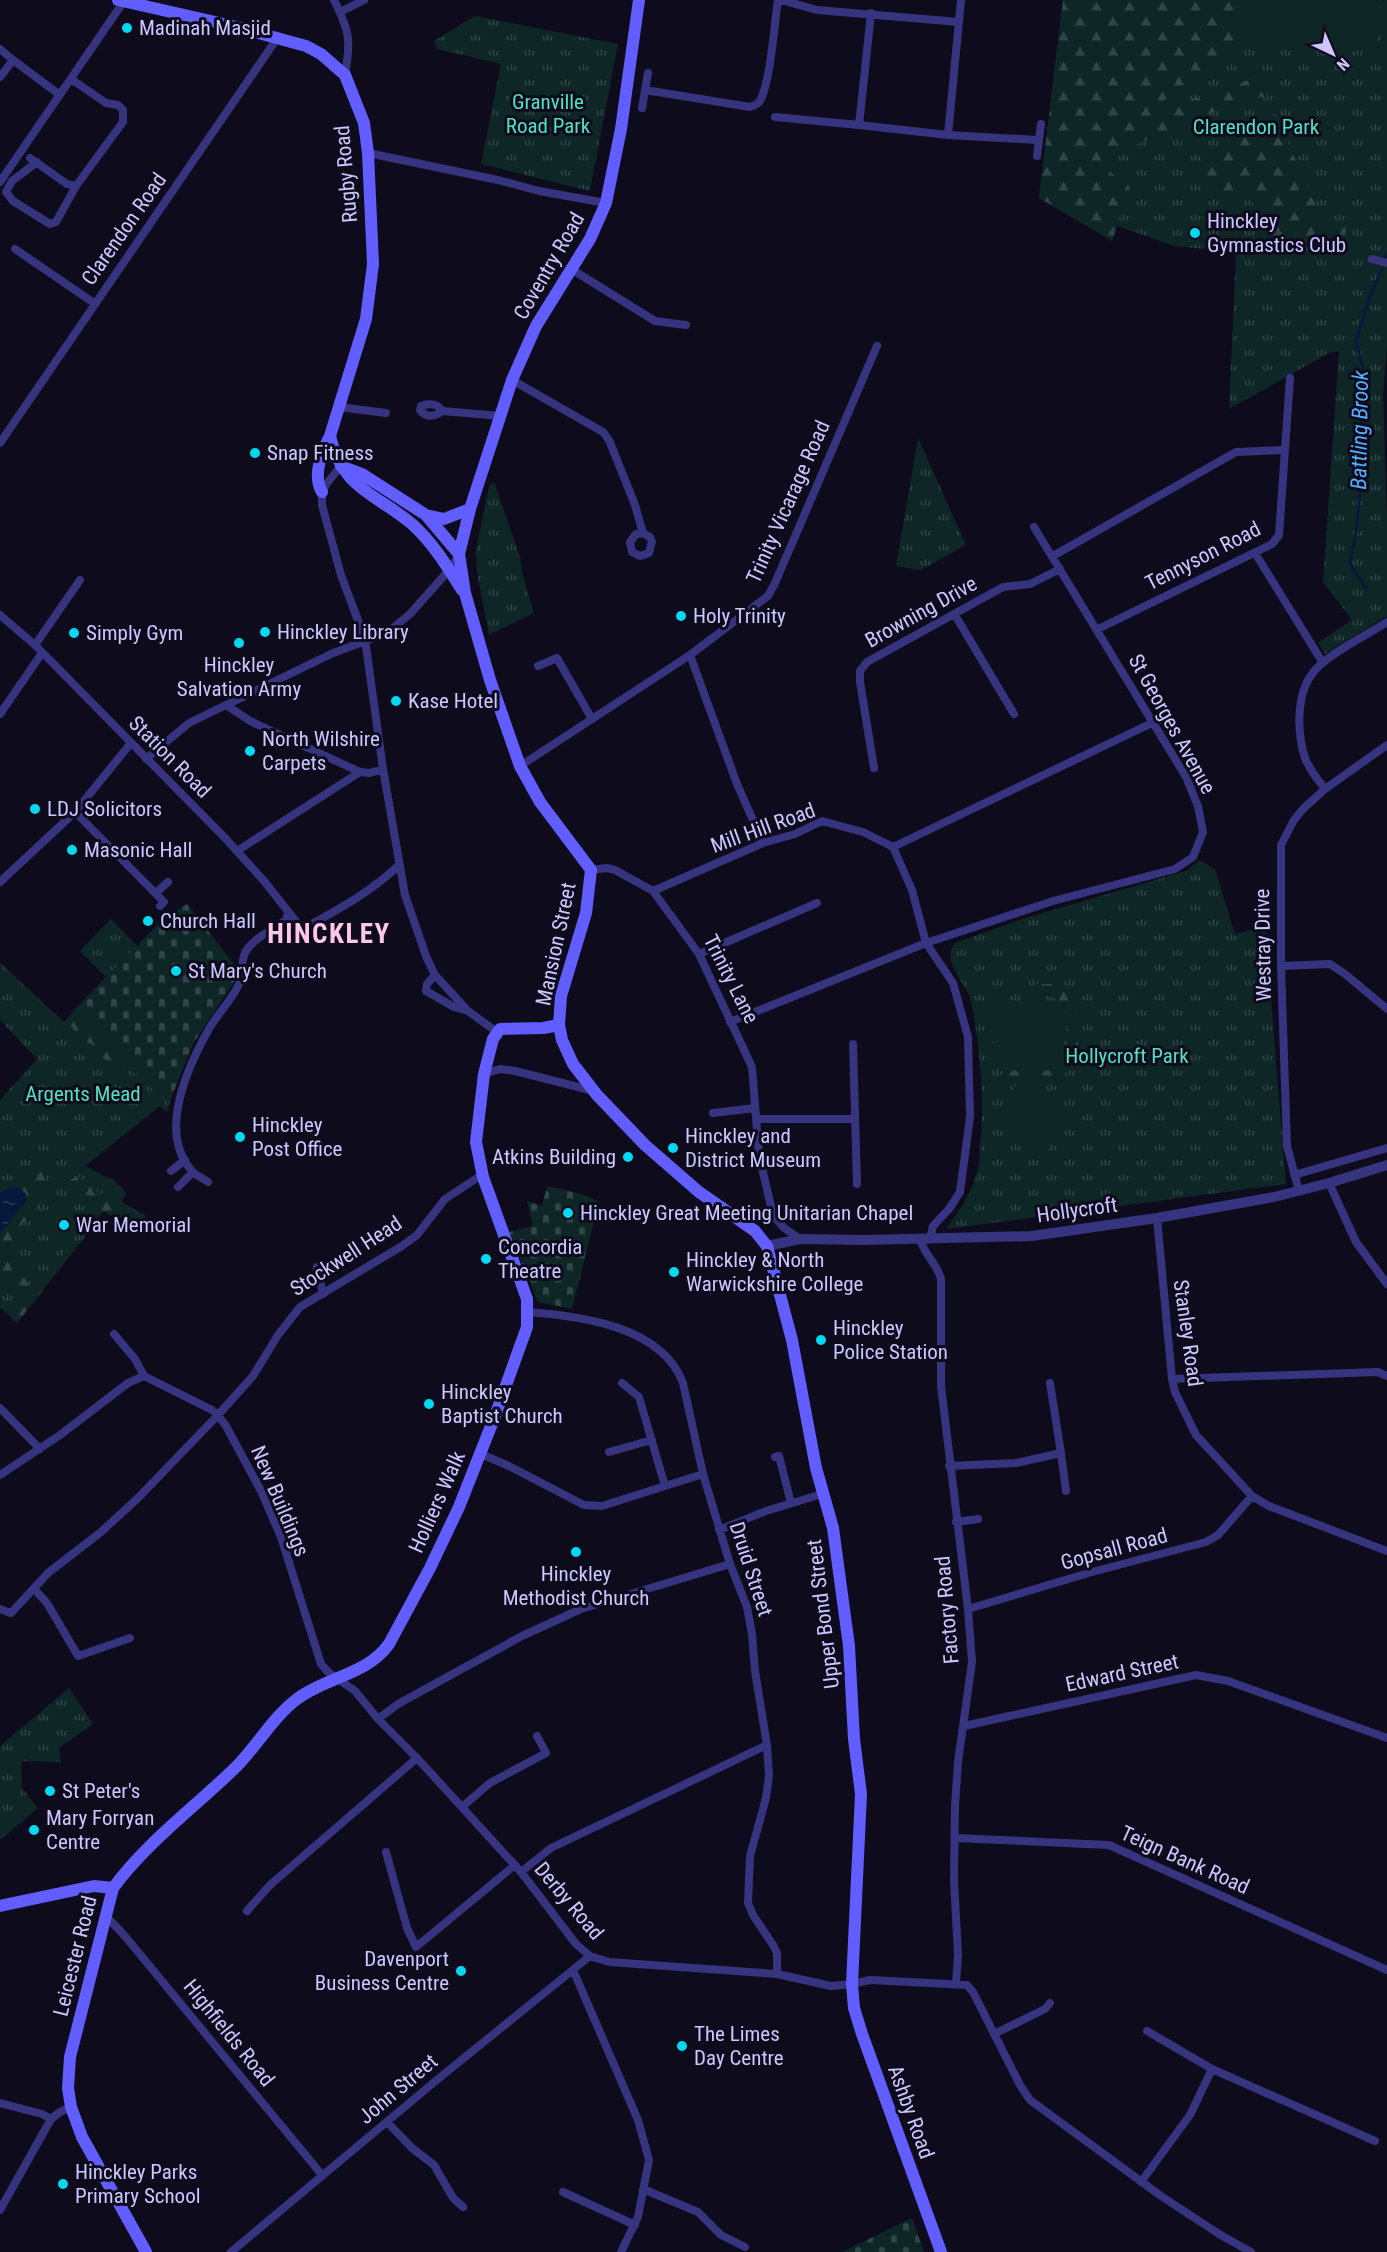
<svg xmlns="http://www.w3.org/2000/svg" width="1387" height="2252" viewBox="0 0 1387 2252" font-family="'Roboto Condensed',sans-serif">
<defs>
<pattern id="grass-tufts" width="24" height="20" patternUnits="userSpaceOnUse" patternTransform="scale(1.5)"><rect width="24" height="20" fill="#0e2726"/><path d="M3 7l-1-3M5 7V3M7 7l1-3M15 17l-1-3M17 17v-4M19 17l1-3" fill="none" stroke="#304547"/></pattern>
<pattern id="forest-firs" width="22" height="20" patternUnits="userSpaceOnUse" patternTransform="scale(1.5)"><rect width="22" height="20" fill="#0e2726"/><path d="M5 1l3.5 6h-7zM16 11l3.5 6h-7z" fill="#304547"/></pattern>
<pattern id="cemetery-stones" width="16" height="16" patternUnits="userSpaceOnUse" patternTransform="scale(1.5)"><rect width="16" height="16" fill="#0e2726"/><path d="M2 7V4a2 2 0 0 1 4 0v3zM10 15v-3a2 2 0 0 1 4 0v3z" fill="#304547"/></pattern>
<pattern id="water-ripples" width="26" height="14" patternUnits="userSpaceOnUse" patternTransform="scale(1.5)"><rect width="26" height="14" fill="#07193a"/><path d="M2 4q2-2 4 0t4 0M15 11q2-2 4 0t4 0" fill="none" stroke="#2a3958"/></pattern>
</defs>
<rect width="100%" height="100%" fill="#0e0b1d"/>
<path fill="url(#grass-tufts)" d="M1063,0h324v346l-4,48 4,124v98l-62,38 -7,-11 34,-23 -29,-38 16,-231 -10,2 -100,56 7,-155 -11,-3 -51,-5 -135,-48z
M475,16l143,28 -28,147 -109,-27 20,-100 -64,-15 -3,-8z
M918,438l48,107 -45,25 -25,-4z
M494,482l26,75 2,16 12,40 -45,22 -12,-63 -1,-22 13,-64z
M1200,860l15,9 20,65 30,-8 21,258 -340,45c12,-16 25,-35 31,-56 3,-8 2,-18 3,-27 5,-48 0,-94 -8,-142 -4,-20 -33,-43 -17,-61l67,-24 164,-48z
M111,919l26,27 -31,31 -26,-26z
M0,963l64,59 13,-15 94,91 -4,14 -7,-6 -75,60 30,15 12,12 -15,23 -9,-5 -11,17 -75,95 -17,-16v-207l37,-41 -37,-39z
M69,1688l24,36 -34,24 2,14 -40,-1 1,27 16,20 -38,32v-94z"/>
<path fill="url(#forest-firs)" d="M1063,0h172l5,44 -33,22 -45,36 10,4 86,-29 24,13 -95,31 -65,30 -17,17 25,19 -18,54 -73,-43z
M1275,114l50,112h22l-6,27 -17,-7h-46l-14,-33 -21,-19 -19,2 -16,-9 -9,-26 21,-13 -3,-19z
M106,977l69,112 -5,12c-21,-7 -12,-9 -25,-20 -13,-11 -30,-18 -46,-24l-1,-10 -16,-7 -16,-20z
M1036,984h23c4,4 11,9 13,14 4,10 3,20 4,29 1,14 5,25 1,39l-14,8 -25,5 -15,-3 -22,8 -2,-9 23,-7 29,3 12,-2c11,-16 1,-43 2,-62 -8,-9 -15,-13 -28,-11z
M36,1171h11c-1,11 -1,23 -7,33 -5,9 -13,14 -19,21 -16,21 -2,48 12,66l13,-14 19,-25 10,-3 -58,74 -17,-16v-4l7,-4 7,4v-9l-14,-29v-32l19,-23 7,-16 -4,-5 5,-8 1,-7z
M77,1176l15,9 7,8 15,4 32,19 6,20 -24,-15 -2,4 -23,-14 -13,19 -4,-5c4,-6 12,-8 16,-15 -6,-14 -20,-17 -33,-24v-5z"/>
<path fill="url(#cemetery-stones)" d="M187,904l46,59 1,19 -41,62 -22,54 -94,-91 88,-90z
M547,1186l35,8 17,8 -27,107 -34,-7 -29,-70 24,-6 -6,-25 15,5z
M912,2218l12,34h-82z"/>
<path fill="#0e2726" d="M1244,0h137l-5,52 -136,-8z
M1056,1003l5,59 -65,5 -7,-58z
M1020,1079l47,30 -13,20 5,3 -14,22 -47,-30 13,-19 -6,-4z"/>
<path fill="url(#water-ripples)" d="M12,1186l10,3 4,5v8l-26,31v-40z"/>
<g fill="none" stroke-linecap="round" stroke-linejoin="round">
<path stroke="#07193a" stroke-width="3" d="M1386,257l1,-2
M1367,590l-17,-26 7,-37 4,-49 2,-77v-32l-7,-28 13,-42 13,-30"/>
<path stroke="#36347e" stroke-width="8" d="M334,0c16,32 17,40 11,75
M781,0l36,10 142,12
M340,12l24,-12
M0,49l13,11
M0,77l13,-17 47,35
M645,90l105,17c5,-2 9,-3 11,-8 10,-22 13,-73 17,-99
M642,108l6,-35
M775,117l84,8 12,-112
M859,125l89,10 13,-135
M948,135l90,5
M368,153l130,27 41,11 67,12
M1037,156l4,-32
M30,158l37,26 9,2 47,-64v-12l-5,-5 -12,-2 -35,-24
M37,162l-25,19 -6,11 7,9 37,23 6,-2 20,-36
M0,182l124,-181
M15,249l79,54
M1372,259l15,4
M571,269l84,52 31,4
M512,380l91,52 6,8 26,65 8,28 7,4 2,5 -3,11 -9,3 -8,-4 -2,-10 6,-8 7,-1
M339,407l47,6
M442,411c-7,6 -16,7 -22,-1l1,-4c7,-3 17,-3 21,5l59,5
M0,443l278,-406
M341,466l-14,17 -5,9v13l19,70 24,64 18,130 22,126 21,61 9,19 33,36 29,21
M1255,553l68,110
M1053,556l183,-104 48,-2
M0,615l35,30 191,194 38,42 34,43 7,2 5,-1c33,-18 63,-35 89,-60
M955,615l59,99
M1098,629l174,-85 7,-9 11,-157
M35,645l45,-65
M690,655l47,129 26,59
M538,666l19,-8 35,61
M226,705l24,16 110,51 10,1 13,-4
M0,714l42,-61
M146,759l43,-36 144,-70 54,-20 23,-19 40,-45 9,-14
M520,766l170,-111 78,-59 7,-13 102,-237
M874,768l-14,-86v-11l7,-9 136,-75 27,-3 30,-15
M1325,789c-7,-9 -16,-20 -20,-31 -8,-24 -9,-63 7,-84 12,-18 55,-39 75,-52
M75,812l89,90 -4,4
M893,847l261,-125
M237,851l123,-79
M591,870l16,-2 8,2 38,21 46,63 53,113 7,88 14,60 11,13 16,11
M0,882l75,-70 56,-69
M653,891l110,-48 32,-9 27,-13 41,11 30,15 19,43 14,53 27,40 15,54 2,80 -10,75 -11,17 -16,17 -3,12
M156,893l12,-11
M699,954l118,-51
M1281,966l49,-2 15,10 42,35
M435,975l-8,9 -1,7 28,16 11,3
M730,1022l196,-79 127,-42 122,-32 18,-12 10,-25 -5,-26 -12,-29 -152,-250
M853,1044l4,140
M484,1074l16,-5 15,2 79,20
M713,1113l42,-5
M756,1119h99
M171,1171l14,-11
M1294,1175l93,-27
M208,1182c-5,-4 -12,-6 -16,-11 -35,-38 -4,-105 17,-142 9,-16 24,-30 31,-47 4,-10 0,-21 6,-31 8,-13 28,-22 40,-31l2,-7
M1329,1183l27,59 31,42
M178,1187l15,-15
M1299,1191l-12,-45 -6,-180v-121l13,-25 9,-11 22,-20 62,-44
M1157,1218l15,161 3,13 21,43 56,61 17,10 118,45
M920,1238c3,16 17,25 21,41v107l27,223 4,53 -14,100 -3,44 -1,74 4,75 -2,28
M317,1267l6,27
M528,1312c52,4 134,14 155,71l20,91 27,90 17,43 5,27 3,37 12,74 2,31 -3,22 -16,58 -2,47 5,12 20,30 4,8v21
M114,1334l21,25 9,17
M144,1376l68,34 6,5 8,11 35,65 20,46 40,127 7,8 27,19 23,28 39,39 104,114 55,72 14,12 19,6 168,12 54,12 21,-2 18,-4 97,5 6,7 47,93 10,15 131,96 58,38 32,18
M1172,1379l206,-7 9,4
M622,1383l17,14 26,89
M0,1408l40,41
M609,1452l43,-12
M1061,1453l5,38
M481,1454l28,12 75,39 18,1 101,-32
M775,1457l4,-1 12,47
M949,1466l67,-3 45,-10 -11,-70
M0,1475l60,-40 68,-52 16,-7
M956,1522l22,-3
M719,1530l47,-19 56,-17
M34,1589l13,14 31,53 52,-18
M0,1609l11,4 37,-40 53,-41 37,-34 80,-83 35,-39 25,-41 22,-28 102,-61 15,-11 28,-36 32,-21 6,-1
M968,1609l124,-37 114,-30 12,-7 34,-39
M378,1719l20,-15 124,-68 59,-27 149,-45
M964,1726l232,-51 32,6 159,57
M462,1807l28,-24 56,-30 -9,-17
M955,1838l154,7 278,125
M386,1852l21,76 9,19 99,-82
M521,1872l30,-24 216,-103
M247,1911l23,-26 147,-127
M106,1916l18,19 198,240
M573,1970l65,150 11,40 -11,57 -17,35
M1147,2031l65,38
M994,2034l51,-25 5,-6
M0,2103l42,11 9,5
M387,2122l25,26 22,17 19,33 10,9
M1141,2182l49,-67 22,-46 163,72
M643,2189l55,23 23,23 24,12
M563,2192l72,33
M0,2210l51,-91 9,-7 11,-5
M231,2252l207,-173 152,-123"/>
<path stroke="#36347e" stroke-width="10" d="M767,1246l33,-7 64,1 168,-4 125,-18 117,-21 55,-14 58,-18"/>
<path stroke="#615dff" stroke-width="12" d="M118,0l119,27 69,19 15,8 24,21 19,48 4,30 5,111 -7,55 -36,117c12,53 45,57 82,88 21,19 35,42 50,66
M341,466l21,8 64,41 33,39 6,39 25,87 30,86 20,36 51,68 -5,43 -25,83 -2,29 3,15 11,24 24,31 48,50 54,47 56,39 12,15 25,94 24,128 17,60 16,118 5,93 7,55 -9,190 2,24 8,26 79,218
M322,492c-10,-17 0,-40 8,-56
M426,515l18,4 26,-10
M459,554l11,-45 42,-129 24,-54 54,-87 16,-36 15,-74 18,-129
M0,1906l94,-20 19,2
M146,2252l-64,-115 -11,-30 -3,-19 2,-31 43,-169c34,-46 82,-81 123,-121 21,-21 37,-50 61,-68 29,-22 70,-24 92,-55l41,-76 29,-61 36,-91 32,-89v-28l-44,-122 -7,-35 8,-68 9,-35 7,-10 43,-1 16,-3"/>
</g>
<g fill="#00d9f1" stroke="#0e0b1d" stroke-width="2">
<circle cx="127" cy="28" r="6"/>
<circle cx="1195" cy="233" r="6"/>
<circle cx="255" cy="453" r="6"/>
<circle cx="681" cy="616" r="6"/>
<circle cx="265" cy="632" r="6"/>
<circle cx="74" cy="633" r="6"/>
<circle cx="239" cy="643" r="6"/>
<circle cx="396" cy="701" r="6"/>
<circle cx="250" cy="751" r="6"/>
<circle cx="35" cy="809" r="6"/>
<circle cx="72" cy="850" r="6"/>
<circle cx="148" cy="921" r="6"/>
<circle cx="176" cy="971" r="6"/>
<circle cx="240" cy="1137" r="6"/>
<circle cx="673" cy="1148" r="6"/>
<circle cx="628" cy="1157" r="6"/>
<circle cx="568" cy="1213" r="6"/>
<circle cx="64" cy="1225" r="6"/>
<circle cx="486" cy="1259" r="6"/>
<circle cx="674" cy="1272" r="6"/>
<circle cx="821" cy="1340" r="6"/>
<circle cx="429" cy="1404" r="6"/>
<circle cx="576" cy="1552" r="6"/>
<circle cx="50" cy="1791" r="6"/>
<circle cx="34" cy="1830" r="6"/>
<circle cx="461" cy="1971" r="6"/>
<circle cx="682" cy="2046" r="6"/>
<circle cx="63" cy="2184" r="6"/>
</g>
<g text-anchor="middle" stroke-width="6" stroke-linejoin="round" paint-order="stroke">
<g font-size="21" fill="#cdc6ff" stroke="#0e0b1d" text-anchor="start">
<text x="139" y="35">Madinah Masjid</text>
<text x="1207" y="228">Hinckley<tspan x="1207" dy="24">Gymnastics Club</tspan></text>
<text x="267" y="460">Snap Fitness</text>
<text x="693" y="623">Holy Trinity</text>
<text x="277" y="639">Hinckley Library</text>
<text x="86" y="640">Simply Gym</text>
<text x="239" y="672" text-anchor="middle">Hinckley<tspan x="239" dy="24">Salvation Army</tspan></text>
<text x="408" y="708">Kase Hotel</text>
<text x="262" y="746">North Wilshire<tspan x="262" dy="24">Carpets</tspan></text>
<text x="47" y="816">LDJ Solicitors</text>
<text x="84" y="857">Masonic Hall</text>
<text x="160" y="928">Church Hall</text>
<text x="188" y="978">St Mary's Church</text>
<text x="252" y="1132">Hinckley<tspan x="252" dy="24">Post Office</tspan></text>
<text x="685" y="1143">Hinckley and<tspan x="685" dy="24">District Museum</tspan></text>
<text x="616" y="1164" text-anchor="end">Atkins Building</text>
<text x="580" y="1220">Hinckley Great Meeting Unitarian Chapel</text>
<text x="76" y="1232">War Memorial</text>
<text x="498" y="1254">Concordia<tspan x="498" dy="24">Theatre</tspan></text>
<text x="686" y="1267">Hinckley &amp; North<tspan x="686" dy="24">Warwickshire College</tspan></text>
<text x="833" y="1335">Hinckley<tspan x="833" dy="24">Police Station</tspan></text>
<text x="441" y="1399">Hinckley<tspan x="441" dy="24">Baptist Church</tspan></text>
<text x="576" y="1581" text-anchor="middle">Hinckley<tspan x="576" dy="24">Methodist Church</tspan></text>
<text x="62" y="1798">St Peter's</text>
<text x="46" y="1825">Mary Forryan<tspan x="46" dy="24">Centre</tspan></text>
<text x="449" y="1966" text-anchor="end">Davenport<tspan x="449" dy="24">Business Centre</tspan></text>
<text x="694" y="2041">The Limes<tspan x="694" dy="24">Day Centre</tspan></text>
<text x="75" y="2179">Hinckley Parks<tspan x="75" dy="24">Primary School</tspan></text>
</g>
<g font-size="21" fill="#4fe2bd" stroke="#0e0b1d">
<text x="548" y="109">Granville<tspan x="548" dy="24">Road Park</tspan></text>
<text x="1256" y="134">Clarendon Park</text>
<text x="1127" y="1063">Hollycroft Park</text>
<text x="83" y="1101">Argents Mead</text>
</g>
<g font-size="21" fill="#cdc6ff" stroke="#0e0b1d">
<text transform="translate(346 174) rotate(-95)" y="7">Rugby Road</text>
<text transform="translate(124 229) rotate(-55)" y="7">Clarendon Road</text>
<text transform="translate(549 266) rotate(-60)" y="7">Coventry Road</text>
<text transform="translate(788 502) rotate(-66)" y="7">Trinity Vicarage Road</text>
<text transform="translate(1203 556) rotate(-27)" y="7">Tennyson Road</text>
<text transform="translate(921 612) rotate(-29)" y="7">Browning Drive</text>
<text transform="translate(1172 724) rotate(61)" y="7">St Georges Avenue</text>
<text transform="translate(170 757) rotate(45)" y="7">Station Road</text>
<text transform="translate(763 828) rotate(-20)" y="7">Mill Hill Road</text>
<text transform="translate(556 944) rotate(-78)" y="7">Mansion Street</text>
<text transform="translate(1263 945) rotate(-91)" y="7">Westray Drive</text>
<text transform="translate(731 979) rotate(63)" y="7">Trinity Lane</text>
<text transform="translate(1077 1210) rotate(-8)" y="7">Hollycroft</text>
<text transform="translate(346 1256) rotate(-33)" y="7">Stockwell Head</text>
<text transform="translate(1188 1333) rotate(82)" y="7">Stanley Road</text>
<text transform="translate(280 1501) rotate(67)" y="7">New Buildings</text>
<text transform="translate(437 1502) rotate(-66)" y="7">Holliers Walk</text>
<text transform="translate(1114 1549) rotate(-15)" y="7">Gopsall Road</text>
<text transform="translate(751 1569) rotate(72)" y="7">Druid Street</text>
<text transform="translate(947 1610) rotate(-95)" y="7">Factory Road</text>
<text transform="translate(823 1614) rotate(-97)" y="7">Upper Bond Street</text>
<text transform="translate(1122 1673) rotate(-12)" y="7">Edward Street</text>
<text transform="translate(1185 1860) rotate(24)" y="7">Teign Bank Road</text>
<text transform="translate(569 1901) rotate(50)" y="7">Derby Road</text>
<text transform="translate(75 1956) rotate(-76)" y="7">Leicester Road</text>
<text transform="translate(229 2033) rotate(51)" y="7">Highfields Road</text>
<text transform="translate(398 2089) rotate(-40)" y="7">John Street</text>
<text transform="translate(911 2112) rotate(70)" y="7">Ashby Road</text>
</g>
<g font-size="22" font-style="italic" fill="#54b0ff" stroke="#0e0b1d">
<text transform="translate(1359 430) rotate(-89)" y="8">Battling Brook</text>
</g>
<g font-size="27" font-weight="bold" letter-spacing="1.5" fill="#ffc8eb" stroke="#0e0b1d">
<text x="329" y="943">HINCKLEY</text>
</g>
</g>
<g transform="translate(1333 54) rotate(136)" stroke="#0e0b1d" stroke-width="4.5" paint-order="stroke">
<path d="M0-4.5L10 22L0 15L-10 22Z" fill="#cdc6ff"/>
<text y="-9" font-size="16" font-weight="bold" text-anchor="middle" fill="#cdc6ff">N</text>
</g>
</svg>
